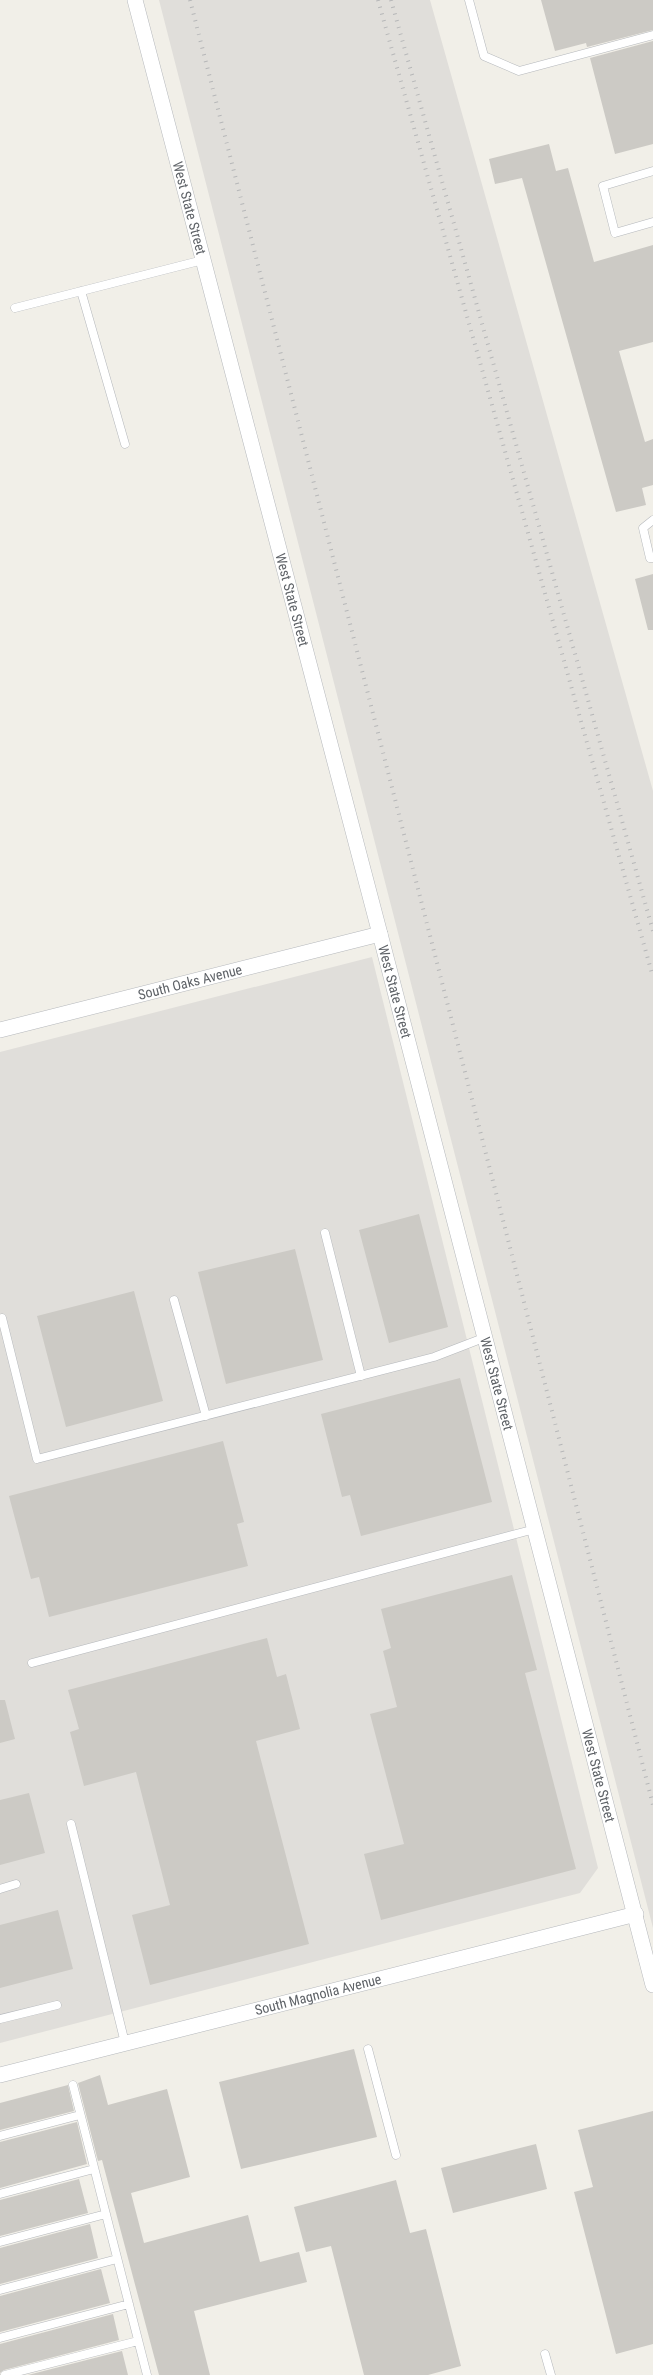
<svg xmlns="http://www.w3.org/2000/svg" width="653" height="2375" viewBox="0 0 653 2375" font-family="'Roboto Condensed',sans-serif">
<rect width="100%" height="100%" fill="#f1efe8"/>
<path fill="#e0deda" d="M159,0h271l223,791v1137z
M372,957l226,911 -18,25 -580,150v-991z"/>
<path fill="#cccac5" d="M541,0h112v30l-66,17 -1,-4 -31,8z
M653,41v103l-38,10 -25,-96z
M549,144l7,27 12,-3 26,94 59,-17v97l-34,9 26,91 8,-3v46l-11,3 4,17 -30,7 -94,-334 -27,6 -6,-25z
M653,574v56h-5l-13,-51z
M419,1214l29,113 -59,16 -30,-113z
M295,1249l28,111 -97,24 -28,-112z
M134,1291l29,110 -97,26 -29,-111z
M460,1378l32,124 -131,34 -11,-41 -8,2 -21,-83z
M223,1441l21,81 -7,2 11,42 -199,51 -10,-40 -8,2 -22,-83z
M512,1575l25,95 -12,3 51,196 -195,51 -17,-66 40,-10 -34,-130 27,-7 -14,-56 8,-3 -10,-39z
M267,1638l10,39 9,-3 14,55 -44,12 53,203 -159,41 -18,-70 38,-10 -34,-133 -52,14 -14,-54 9,-3 -11,-39z
M0,1700h5l10,39 -15,4z
M29,1793l16,60 -45,12v-65z
M58,1910l15,59 -73,19v-63z
M354,2049l23,88 -136,32 -22,-87z
M100,2075l8,30 59,-16 23,88 -59,16 13,50 104,-28 12,47 39,-10 8,30 -113,29 16,64h-51l-57,-215 -4,1 -20,-78z
M68,2085l6,26 -74,19v-27z
M653,2111v233l-37,10 -42,-162 19,-5 -15,-57z
M77,2122l10,42 -87,24v-46z
M536,2144l11,45 -94,24 -12,-45z
M79,2179l9,34 -88,23v-36z
M396,2180l14,53 16,-4 35,137 -33,9h-64l-33,-129 -25,6 -12,-45z
M90,2224l8,34 -98,26v-36z
M101,2269l9,34 -110,29v-36z
M113,2314l6,26 -115,30 -4,3v-29z
M122,2351l6,24h-100z"/>
<g fill="none" stroke-linecap="round" stroke-linejoin="round">
<defs>
<path id="lane" d="M469,0l15,56 35,15 134,-36
M653,171l-50,15 12,47 38,-11
M81,291l44,153
M15,308l188,-48
M653,520l-10,8 7,30h3
M325,1233l36,143
M174,1300l32,116
M2,1318l35,141 397,-102 52,-20
M32,1663l503,-134
M71,1824l54,219
M0,1889l16,-5
M0,2019l57,-14
M368,2049l28,106
M73,2085l74,290
M0,2136l80,-21
M0,2194l94,-25
M0,2242l106,-28
M0,2290l117,-31
M0,2338l129,-34
M545,2354l6,21
M5,2375l133,-34"/>
<g id="street">
<path id="s1" d="M135,0l245,934 273,1051"/>
<path id="s2" d="M0,1030l380,-96"/>
<path id="s3" d="M0,2075l636,-161"/>
</g>
</defs>
<use href="#lane" stroke="#b5b8bc" stroke-width="9"/>
<use href="#street" stroke="#b5b8bc" stroke-width="16"/>
<use href="#lane" stroke="#fff" stroke-width="8"/>
<use href="#street" stroke="#fff" stroke-width="15"/>
<path stroke="#b6b7b8" stroke-width="4" stroke-dasharray="1 6" stroke-linecap="butt" d="M190,0l463,1805
M378,0l275,977
M391,0l262,931"/>
</g>
<g text-anchor="middle" stroke-width="4.5" stroke-linejoin="round" paint-order="stroke">
<g font-size="14" fill="#5f6368" stroke="#fff">
<text dy="5" stroke="none"><textPath href="#s1" startOffset="215">West State Street</textPath></text>
<text dy="5" stroke="none"><textPath href="#s1" startOffset="620">West State Street</textPath></text>
<text dy="5" stroke="none"><textPath href="#s2" startOffset="196">South Oaks Avenue</textPath></text>
<text dy="5" stroke="none"><textPath href="#s1" startOffset="1025">West State Street</textPath></text>
<text dy="5" stroke="none"><textPath href="#s1" startOffset="1430">West State Street</textPath></text>
<text dy="5" stroke="none"><textPath href="#s1" startOffset="1835">West State Street</textPath></text>
<text dy="5" stroke="none"><textPath href="#s3" startOffset="328">South Magnolia Avenue</textPath></text>
</g>
</g>
</svg>
